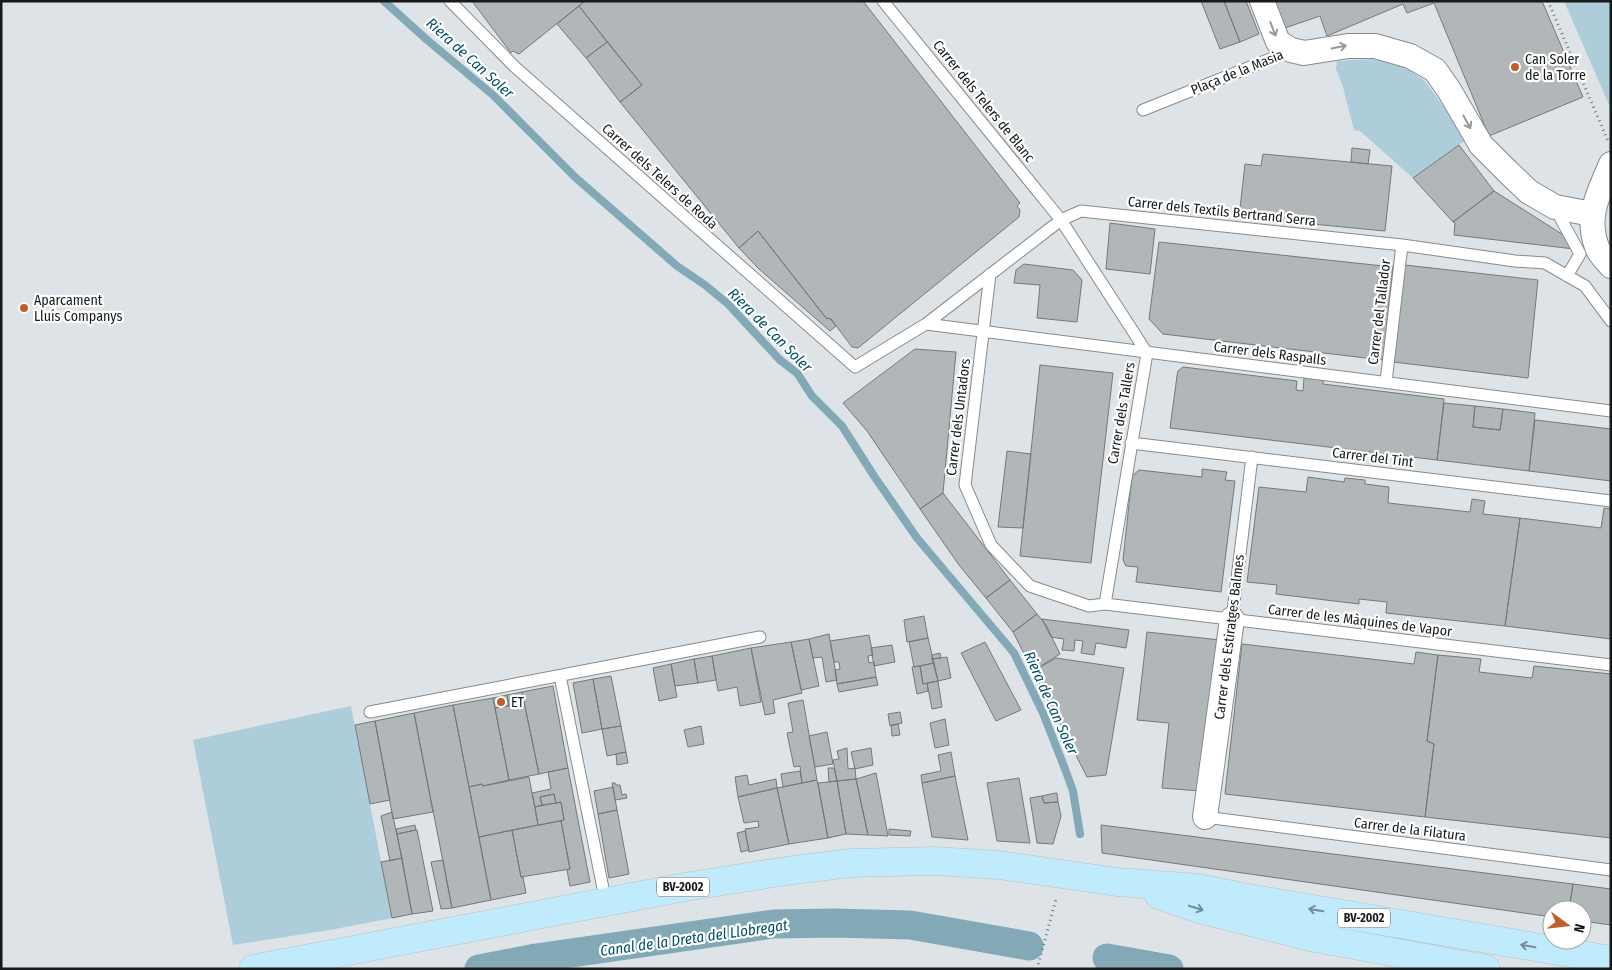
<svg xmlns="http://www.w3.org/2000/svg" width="1612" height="970" viewBox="0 0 1612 970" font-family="'Fira Sans Condensed',sans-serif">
<rect width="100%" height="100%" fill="#dde3e6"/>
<path fill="#aecdda" d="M1564,1h47l-1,106z
M1371,59l32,7 21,14 43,59 -54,39 -53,-47 -6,-1 -11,-43 -7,-18 1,-8z
M351,706l41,212 -62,12 -97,15 -40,-205z"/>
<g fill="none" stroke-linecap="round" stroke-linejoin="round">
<path stroke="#83a8b6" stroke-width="8" d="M384,1l42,38 67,56 83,83 101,88 28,19 23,19 52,56 17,13 15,23 30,30 32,50 43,62 97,115 29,60 22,56 8,22 7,43"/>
<path stroke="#83a8b6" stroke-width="29" d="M1107,958l62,11
M479,969l57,-11 238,-34 60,-1 76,2 119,21"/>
</g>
<path fill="#b1b7b9" stroke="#747a7c" d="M472,1h113l-66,53 -6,-3 -2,2z
M585,1h278l157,202 -3,3 3,4 -1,7 -161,131 -6,-1 -21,-28 -5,-1 -68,-87 -19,17 -119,-146 22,-17 -63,-79z
M1201,1h23l16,41 -20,7z
M1224,1h22l13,33 -19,8z
M1278,1h264l41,96 -94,39 -55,-133 -27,10 -4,-9 -76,32 -7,-20 -41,14 -10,-25z
M579,6l28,36 -21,16 -29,-34z
M607,42l35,43 -22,17 -34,-44z
M1459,145l35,46 -41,31 -40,-44z
M1352,148l18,2 -2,14 -17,-2z
M1263,154l129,12 -7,65 -146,-14 6,-53 16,2z
M1494,191l71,45 9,13 -120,-14 1,-12 -2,-1z
M1110,223l45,6 -5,45 -44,-5z
M758,231l68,87 5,1 5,7 -6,5 -71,-62 -20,-21z
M1159,242l234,25 -10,93 -220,-26 -14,-15z
M1024,264l49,6 9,10 -5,42 -40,-4 3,-33 -26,-2 2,-13z
M1405,265l133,15 -10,98 -135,-16z
M915,349l41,3 -13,141 -23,16 -53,-78 -24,-28z
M1040,365l73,8 -22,190 -71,-7z
M1183,367l114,14 -1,9 7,1 1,-13 19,1v5l121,15 -7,61 -267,-32 7,-52 1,-5z
M1444,403l31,3 -2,21 27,3 3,-21 32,4 -6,58 -92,-11z
M1475,406l28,3 -3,21 -27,-3z
M1535,420l76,9v52l-82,-10z
M1007,451l24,3 -8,74 -25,-1z
M1202,469l25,3 -2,8 10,1 -14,111 -85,-10 2,-15 -12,-1 -3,-6 9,-84 7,-6 63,7z
M1308,477l36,5 1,-4 20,2v4l24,3 -1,16 82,9 2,-13 13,2 -2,13 37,4 -15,108 -119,-13 1,-11 -28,-3v5l-83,-10 1,-9 -30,-3 12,-95 47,5z
M943,493l67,87 -24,18 -27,-33 -39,-56z
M1604,508l7,1v130l-106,-13 15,-108 81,10z
M1010,580l27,34 -24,18 -27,-34z
M1037,614l9,11 14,29 -27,17 -20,-39z
M924,616l4,22 -21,4 -3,-22z
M1042,619l87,11 -3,18 -30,-5 -2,12 -13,-2 2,-12 -8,-1 -1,11 -12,-1 2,-11 -13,-2z
M1147,632l73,8 -20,151 -38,-3 7,-65 -32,-3z
M829,634l8,46 -11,2 -4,-25 -9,1 -4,-19z
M869,635l4,20 -5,1 1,7 5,-1 2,15 -39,7 -2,-14 5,-1 -1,-7h-5l-4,-21z
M928,638l6,25 -20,4 -5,-25z
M809,639l10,47 -18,4 -10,-48z
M791,642l11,51 -29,7 2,13 -10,2 -14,-67z
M985,642l36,68 -25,11 -35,-68z
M1242,644l172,20 2,-12 22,3 -11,86 7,3 -9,73 -200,-23z
M892,645l3,17 -21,4 -3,-18z
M751,648l10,54 -21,4 -3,-19 -19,4 -6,-35z
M940,653l1,5 -9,1v-4z
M1438,655l43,4 -2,13 53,6 2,-12 77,8v164l-186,-21 9,-73 -7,-3z
M712,656l4,24 -18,3 -4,-24z
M947,657l4,21 -13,3 -6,-22z
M1056,658l68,10 -18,107 -19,2 -54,-106z
M694,659l4,24 -23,3 -4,-22z
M934,663l4,18 -15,3 -3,-18z
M671,664l6,33 -18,4 -6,-33z
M920,666l3,18 4,-1 1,8 -11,3 -5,-27z
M611,676l10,50 -19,3 -9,-50z
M876,677l2,8 -39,7 -2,-8z
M593,679l9,50 -20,4 -9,-50z
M938,681l4,26 -10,2 -5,-26z
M553,686l15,82 -29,6 -17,-82z
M522,692l17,82 -30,6 -14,-72 14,-2 -2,-11z
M507,695l2,11 -14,2 -2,-10z
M493,698l16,82 -26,6 -1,-2 -13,3 -16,-82z
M803,700l14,80 -15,3 -2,-17 -6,1 -7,-34 6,-1 -5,-29z
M453,705l38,195 -39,8 -38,-195z
M900,712l2,11 -12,3 -2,-12z
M414,713l19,99 -40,7 -18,-98z
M945,719l4,26 -14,3 -5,-25z
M375,721l15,79 -20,4 -15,-79z
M898,724l2,11 -8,1 -1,-11z
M621,726l5,26 -19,4 -5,-27z
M701,726l3,18 -16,3 -4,-17z
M827,732l6,32 -18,3 -6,-31z
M847,748l1,21 7,-1 1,11 -19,2 -4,-21 6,-1 -2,-8z
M871,748l2,17 -18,4 -4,-17z
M626,752l2,11 -11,2 -1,-11z
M951,752l4,24 -33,7 -1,-8 20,-4 -3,-16z
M568,768l22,114 -20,4 -3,-16 3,-1 -9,-48 3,-1 -3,-18 -5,1 -2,-9 -14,3 2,8 -7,2 -3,-14 19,-4 -3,-17z
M828,768h6l3,13 -8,1z
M800,771l2,12 -19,4 -2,-13z
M876,773l12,63 -20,-1 -12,-56z
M747,775l2,10 27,-6 1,9 -39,9 -3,-20z
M955,776l13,64 -36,-3 -10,-54z
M529,777l9,48 -59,12 -10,-50 13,-3 1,2z
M1019,778l11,65 -33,-2 -10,-58z
M856,779l12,56 -22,-1 -9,-53z
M817,780l11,58 -39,6 -12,-56z
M837,781l9,53 -18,4 -10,-55z
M612,783h3l1,2h4l2,10 4,-1 1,4 -12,2z
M613,787l4,23 -19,4 -4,-23z
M777,788l12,56 -40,8 -4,-23 14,-2 -1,-6 -14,2 -6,-26z
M1055,793h2l1,9 -14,1 -2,-7z
M554,794l2,9 -14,2 -2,-8z
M1042,796l2,7 14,-1 3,14 -8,28 -16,-1 -7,-45z
M561,802l3,18 -26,5 -3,-18z
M617,810l12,64 -20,4 -11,-64z
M392,812l10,46 -12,3 -9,-45z
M561,821l9,48 -49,8 -9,-47z
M415,825l1,5 -19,4 -1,-5z
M1101,825l472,59 -4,26h-17v7l-450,-64z
M889,829l22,2 -1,5 -21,-1z
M416,830h1l16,81 -21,3 -15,-80z
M512,830l9,47h2l3,16 -35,7 -12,-63z
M745,831l4,19 -8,2 -4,-19z
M402,858l10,56 -20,4 -11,-56z
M443,860l9,48 -11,1 -10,-47z
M1573,884l38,5v36l-29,-4v-11h-13z"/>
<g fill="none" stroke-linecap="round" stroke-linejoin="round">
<defs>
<path id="lane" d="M450,1l65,66 340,300 71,-43 135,-104 20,-9 321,34 113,16 30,2 40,23 26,35
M883,1l178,219 86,133 -42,251
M1143,110l147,-59
M1555,208l25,46 -13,22
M990,274l-25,211 26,60 39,41 59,20 16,-2 506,61
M926,324l685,87
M1386,382l16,-137
M1131,443l480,58
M1232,619l20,-162
M560,676l46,227
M370,712l390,-75
M1205,817l406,53"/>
<path id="street" d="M1262,1l16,41 13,8 13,3 44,-7h27l35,10 25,14 14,20 32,55 25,25 23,22 26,15 37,7
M1611,164c-12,29 -26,52 -14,83 2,7 9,13 14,19
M1205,817l27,-198"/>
<path id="primary" d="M1159,895l40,14 111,28 176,32
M253,969l432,-82 101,-16 64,-8 85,-2 64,4 118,17 81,6 44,9 369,63"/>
</defs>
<use href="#lane" stroke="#868b8e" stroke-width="13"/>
<use href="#street" stroke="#868b8e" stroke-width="26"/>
<use href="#primary" stroke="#bebfbf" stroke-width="29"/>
<path stroke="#75797b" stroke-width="3" stroke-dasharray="1 4" stroke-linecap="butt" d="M1548,1l60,140
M1037,969l19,-70"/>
<use href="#lane" stroke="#fff" stroke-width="11"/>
<use href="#street" stroke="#fff" stroke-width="24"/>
<use href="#primary" stroke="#bfebfc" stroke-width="28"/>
</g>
<defs><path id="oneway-shaft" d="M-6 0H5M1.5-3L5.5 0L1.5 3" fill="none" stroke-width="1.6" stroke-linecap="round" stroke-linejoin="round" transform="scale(1.25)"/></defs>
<g stroke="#979898">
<use href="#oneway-shaft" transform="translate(1273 29) rotate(69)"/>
<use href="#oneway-shaft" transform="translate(1339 47) rotate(-11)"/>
<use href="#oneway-shaft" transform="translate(1467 122) rotate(61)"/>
</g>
<g stroke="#738c96">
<use href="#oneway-shaft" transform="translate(1196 908) rotate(17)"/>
<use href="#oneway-shaft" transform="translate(1316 910) rotate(-170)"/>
<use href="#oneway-shaft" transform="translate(1528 946) rotate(-170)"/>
</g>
<g fill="#c15d2a" stroke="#fff" stroke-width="2">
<circle cx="1515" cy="67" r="5"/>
<circle cx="24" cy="308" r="5"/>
<circle cx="501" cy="702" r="5"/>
</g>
<g text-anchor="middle" stroke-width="4.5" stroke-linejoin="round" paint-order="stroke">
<g fill="#fff" stroke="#5d5e5f" stroke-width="1">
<rect x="657" y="877.5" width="52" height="19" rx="4"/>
<rect x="1338" y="908.5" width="52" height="19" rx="4"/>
</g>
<g font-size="12" font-weight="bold" fill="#17191a">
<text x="683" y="891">BV-2002</text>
<text x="1364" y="922">BV-2002</text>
</g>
<g font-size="14" fill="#17191a" stroke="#fff" text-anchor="start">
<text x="1525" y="64">Can Soler<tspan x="1525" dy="16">de la Torre</tspan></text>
<text x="34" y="305">Aparcament<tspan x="34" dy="16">Lluís Companys</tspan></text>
<text x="511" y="707">ET</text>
</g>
<g font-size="14" fill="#17191a" stroke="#fff">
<text transform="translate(1237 72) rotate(-22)" y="5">Plaça de la Masia</text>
<text transform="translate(984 101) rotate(51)" y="5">Carrer dels Telers de Blanc</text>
<text transform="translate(660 176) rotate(42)" y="5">Carrer dels Telers de Roda</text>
<text transform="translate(1222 211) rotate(6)" y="5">Carrer dels Textils Bertrand Serra</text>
<text transform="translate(1379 312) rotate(-83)" y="5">Carrer del Tallador</text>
<text transform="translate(1270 353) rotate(7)" y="5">Carrer dels Raspalls</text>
<text transform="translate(1121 413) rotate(-80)" y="5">Carrer dels Tallers</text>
<text transform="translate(958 417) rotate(-83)" y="5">Carrer dels Untadors</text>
<text transform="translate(1373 457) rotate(7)" y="5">Carrer del Tint</text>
<text transform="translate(1360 620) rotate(7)" y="5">Carrer de les Màquines de Vapor</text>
<text transform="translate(1229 637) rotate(-83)" y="5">Carrer dels Estiratges Balmes</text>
<text transform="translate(1410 829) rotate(7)" y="5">Carrer de la Filatura</text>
</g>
<g font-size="15" font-style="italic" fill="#005066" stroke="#fff">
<text transform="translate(470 58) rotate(42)" y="5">Riera de Can Soler</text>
<text transform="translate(770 330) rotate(45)" y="5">Riera de Can Soler</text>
<text transform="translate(1051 703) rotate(66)" y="5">Riera de Can Soler</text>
<text transform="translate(694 938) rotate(-8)" y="5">Canal de la Dreta del Llobregat</text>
</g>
</g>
<rect width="1612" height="970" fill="none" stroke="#17191a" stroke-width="5"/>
<g transform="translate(1567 925) rotate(105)"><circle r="24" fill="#ffffff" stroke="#a2a3a3"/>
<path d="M0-4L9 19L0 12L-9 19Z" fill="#c15d2a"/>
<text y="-8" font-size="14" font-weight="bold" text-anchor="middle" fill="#17191a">N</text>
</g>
</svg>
